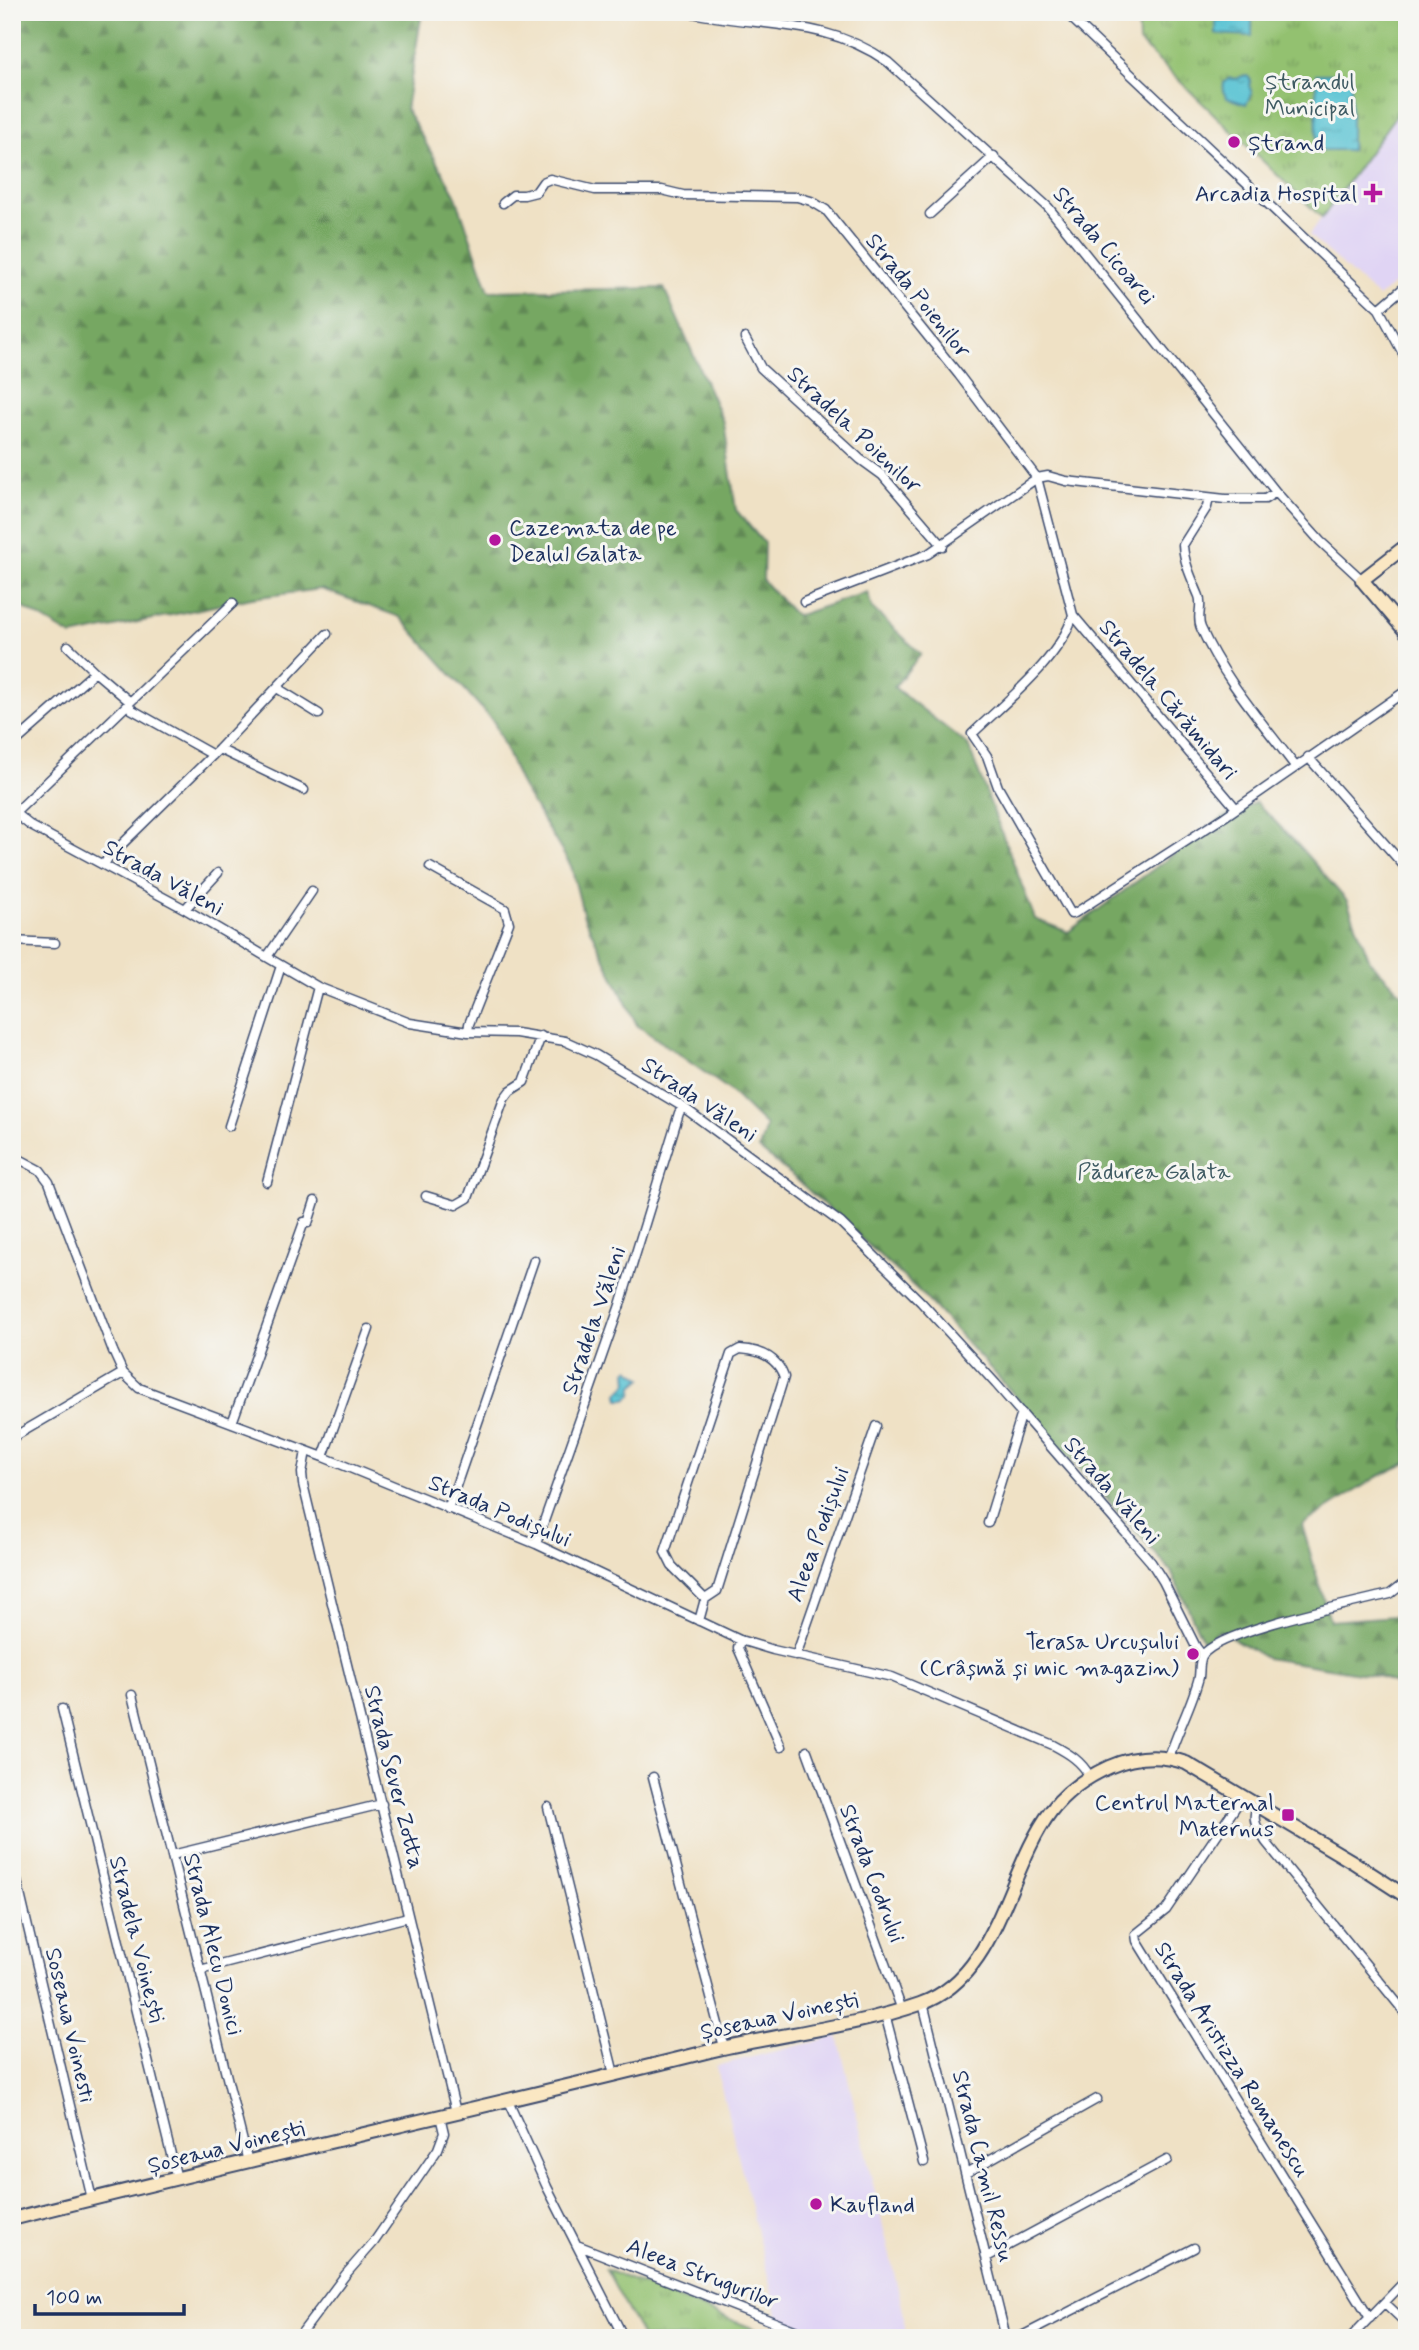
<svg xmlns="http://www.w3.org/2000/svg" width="1419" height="2350" viewBox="0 0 1419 2350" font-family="Mynerve,sans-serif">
<defs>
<pattern id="grass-tufts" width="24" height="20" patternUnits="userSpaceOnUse" patternTransform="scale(1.75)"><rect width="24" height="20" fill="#93c170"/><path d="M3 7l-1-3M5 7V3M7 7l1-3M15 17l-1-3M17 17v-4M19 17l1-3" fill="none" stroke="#779d5f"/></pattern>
<pattern id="forest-firs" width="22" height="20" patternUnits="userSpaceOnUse" patternTransform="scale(1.75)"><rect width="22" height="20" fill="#76a762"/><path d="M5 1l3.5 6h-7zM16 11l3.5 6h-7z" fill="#608854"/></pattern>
<pattern id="water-ripples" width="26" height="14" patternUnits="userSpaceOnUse" patternTransform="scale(1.75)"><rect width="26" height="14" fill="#58c3d3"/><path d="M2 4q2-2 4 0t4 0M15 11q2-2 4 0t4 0" fill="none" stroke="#489fae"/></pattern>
</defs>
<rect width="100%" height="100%" fill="#f6f6f2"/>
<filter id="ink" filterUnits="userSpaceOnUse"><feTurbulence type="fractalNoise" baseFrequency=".0143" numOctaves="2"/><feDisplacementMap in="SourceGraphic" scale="14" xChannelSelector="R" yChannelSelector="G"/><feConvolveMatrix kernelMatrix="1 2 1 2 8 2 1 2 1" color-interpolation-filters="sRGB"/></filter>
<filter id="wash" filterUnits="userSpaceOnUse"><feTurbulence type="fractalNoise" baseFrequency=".00686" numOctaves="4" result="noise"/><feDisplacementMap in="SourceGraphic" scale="28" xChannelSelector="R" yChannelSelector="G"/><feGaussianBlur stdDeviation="1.57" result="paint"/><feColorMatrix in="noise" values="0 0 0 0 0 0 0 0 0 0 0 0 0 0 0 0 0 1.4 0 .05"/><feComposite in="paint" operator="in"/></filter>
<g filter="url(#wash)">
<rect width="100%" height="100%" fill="#efe1c5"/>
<path fill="#e0d4f4" d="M1397,115l10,2v138l-5,7 5,3v8l-29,24 -69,-62z
M838,2036l66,279v23h-72l-54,-21 -62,-251z"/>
<path fill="url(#grass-tufts)" stroke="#577867" stroke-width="2" d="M1138,12h269v105l-11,-2 -74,103 -183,-176z
M606,2270l171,68h-134z"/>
<path fill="url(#forest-firs)" stroke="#486b60" stroke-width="2" d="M12,12h410l-16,97 49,85 34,97 175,-3 59,134 13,88 28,33 -1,38 33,35 71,-24 5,16 49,46 -27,33 74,58 67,174 33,13 156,-115 32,-15 42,43 49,56 23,60 37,38v464l-30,14 -75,48 28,96 77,-6v75l-29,-14 -112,-18 -47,-28 -15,13 -33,-72 -180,-202 -70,-76 -125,-114 -37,-30 7,-23 -38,-37 -91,-64 -53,-108 -13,-51 -50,-81 -27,-63 -94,-105 -79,-28 -69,9 -180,38 -60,-35z"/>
<path fill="url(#water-ripples)" stroke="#3a7998" stroke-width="2" d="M1216,12h36v24l-36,-2z
M1316,74h35v76h-34z
M1243,76h5l3,5 -2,4 3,9 -6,10 -19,-6 -4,-7 1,-8 6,-5 6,1z
M629,1369l13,9 -9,8 -1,9 -6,4h-7l-1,-6 10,-10 -1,-12z"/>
</g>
<g filter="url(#ink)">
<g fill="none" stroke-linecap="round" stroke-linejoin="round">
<defs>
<path id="street" d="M687,12c72,16 137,5 201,50l160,145 228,285 44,49 42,39
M1065,12l314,297 28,52
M503,203l10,-8h11l12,-3 7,-10 7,-3 45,11h67l21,5 114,2 14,4 15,9 133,165 78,103 36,137 162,192
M930,214l64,-58
M1379,309l28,-24
M745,338l16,30 99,91 22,16 61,71
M1209,498l-2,9 -24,38c1,18 9,34 16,51 4,10 -3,21 2,32 22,50 61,94 94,138
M804,602l124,-48 109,-76 11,-2 18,5 159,18h40l11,-7
M1073,615c-12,43 -68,87 -101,119l15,22 11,31 73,127 4,-1 149,-96 183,-127
M68,646l27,26
M277,688l42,26
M12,745l83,-73 34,29 2,8 82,46
M219,749l85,41
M1308,757l99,112
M12,811l19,15 154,83 133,78 92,36 58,9 48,1 49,8 31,14 87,52 158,116 80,79 75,82 155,178 12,19 33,66 6,8
M15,813l218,-210
M104,865l4,-7 111,-109 108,-115
M430,867l75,42 4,14 -40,101 -1,8
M185,909l33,-36
M12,941l43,2
M267,957l45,-66
M229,1126l52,-160
M12,1155l28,15 9,12 64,169 10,22 16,15 184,69 213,87 204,96 33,10 119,27 19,8 142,60c15,8 29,16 37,32
M267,1182l51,-195
M426,1196l30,9 12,-7 36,-99 6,-8 14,-9 17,-46
M740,1349c20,1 37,8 44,28l-67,214 -12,8 -33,-33 -7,-14 66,-198z
M232,1423l72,-201 4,1 7,-22
M12,1438l111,-65
M306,1451l-4,22 1,11 153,628
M323,1457l46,-128
M448,1509l86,-249
M988,1523l34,-110
M536,1544l84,-239 59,-192 4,-6
M699,1621l6,-22
M740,1640l-2,8 43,99
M796,1656l80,-230
M132,1695l116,467
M62,1709l115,470
M807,1751l95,259
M1169,1758c8,-27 23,-53 30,-81 1,-7 0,-15 3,-21 14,-25 156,-54 188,-62l17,-13
M653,1777l71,270
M1243,1796l-77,114 -30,24 1,7 233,377
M1258,1805c-8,15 0,24 8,37l141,173
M548,1807l66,267
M172,1855l210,-51
M12,1860l80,339
M200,1970l208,-53
M923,2003l83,335
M885,2014l39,148
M507,2099l40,88 77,151
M966,2173l131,-74
M577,2245l238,93
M987,2257l180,-97
M1385,2303l22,21
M298,2338l48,-64 28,-32 64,-93 6,-16 -4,-17
M1018,2338l176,-90
M1350,2338l57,-59"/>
<path id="secondary" d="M1407,545l-45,35 45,53
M12,2219c231,-59 463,-109 694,-167 70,-18 145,-24 214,-48 79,-28 86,-133 131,-193 15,-20 36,-34 58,-44 25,-11 51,-13 77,-4l167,99 54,35"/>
</defs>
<use href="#street" stroke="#3b4a6d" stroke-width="11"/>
<use href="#secondary" stroke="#3b4a6d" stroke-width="16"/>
<use href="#street" stroke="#fff" stroke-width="8"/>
<use href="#secondary" stroke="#fae7c3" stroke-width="12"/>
</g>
</g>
<g fill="#b5179e" stroke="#f6f6f2" stroke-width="2.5">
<circle cx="1234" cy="142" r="7"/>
<path d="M1369.5 182.5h7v7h7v7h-7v7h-7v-7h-7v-7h7z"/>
<circle cx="495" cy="540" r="7"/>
<circle cx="1193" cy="1654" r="7"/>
<rect x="1281" y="1808" width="14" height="14" rx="3.5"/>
<circle cx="816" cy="2204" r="7"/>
</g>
<g text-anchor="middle" stroke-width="6" stroke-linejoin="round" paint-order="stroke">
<g font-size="23" fill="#3f5b63" stroke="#f6f6f2">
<text x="1310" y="89">Ștrandul<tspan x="1310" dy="26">Municipal</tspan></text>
<text x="1154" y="1179">Pădurea Galata</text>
</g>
<g font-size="23" fill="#1b2f5e" stroke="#f6f6f2" text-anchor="start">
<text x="1248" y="150">Ștrand</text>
<text x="1357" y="201" text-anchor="end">Arcadia Hospital</text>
<text x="509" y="535">Cazemata de pe<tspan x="509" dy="26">Dealul Galata</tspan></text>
<text x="1179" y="1649" text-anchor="end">Terasa Urcușului<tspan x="1179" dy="26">(Crâșmă și mic magazin)</tspan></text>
<text x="1274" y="1810" text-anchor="end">Centrul Maternal<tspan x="1274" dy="26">Maternus</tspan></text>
<text x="830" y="2212">Kaufland</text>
</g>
<g font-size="23" fill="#1b2f5e" stroke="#f6f6f2">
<text transform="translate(1105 245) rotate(50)" y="8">Strada Cicoarei</text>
<text transform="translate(919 295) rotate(51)" y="8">Strada Poienilor</text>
<text transform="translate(855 429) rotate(43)" y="8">Stradela Poienilor</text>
<text transform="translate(1169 699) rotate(50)" y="8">Stradela Cărămidari</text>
<text transform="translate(164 877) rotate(29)" y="8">Strada Văleni</text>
<text transform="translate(700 1099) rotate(34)" y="8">Strada Văleni</text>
<text transform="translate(593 1320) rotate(-71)" y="8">Stradela Văleni</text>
<text transform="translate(1113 1490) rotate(49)" y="8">Strada Văleni</text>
<text transform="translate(500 1510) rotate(23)" y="8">Strada Podișului</text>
<text transform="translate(817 1534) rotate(-70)" y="8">Aleea Podișului</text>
<text transform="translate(395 1777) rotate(76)" y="8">Strada Sever Zotta</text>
<text transform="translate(873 1873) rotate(69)" y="8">Strada Codrului</text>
<text transform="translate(138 1939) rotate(76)" y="8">Stradela Voinești</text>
<text transform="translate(214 1944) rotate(76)" y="8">Strada Alecu Donici</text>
<text transform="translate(779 2015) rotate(-12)" y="8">Șoseaua Voinești</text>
<text transform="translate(71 2025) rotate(77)" y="8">Soseaua Voinesti</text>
<text transform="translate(1233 2059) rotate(58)" y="8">Strada Aristizza Romanescu</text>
<text transform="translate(226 2146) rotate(-14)" y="8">Șoseaua Voinești</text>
<text transform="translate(984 2166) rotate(76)" y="8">Strada Camil Ressu</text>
<text transform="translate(703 2273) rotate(21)" y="8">Aleea Strugurilor</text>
</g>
</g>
<rect width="1419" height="2350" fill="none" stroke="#f6f6f2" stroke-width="42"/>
<path d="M35 2304v10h149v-10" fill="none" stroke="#1b2f5e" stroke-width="3.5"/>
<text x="46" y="2304" font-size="21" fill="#1b2f5e" stroke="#f6f6f2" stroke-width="5" paint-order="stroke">100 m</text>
</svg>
